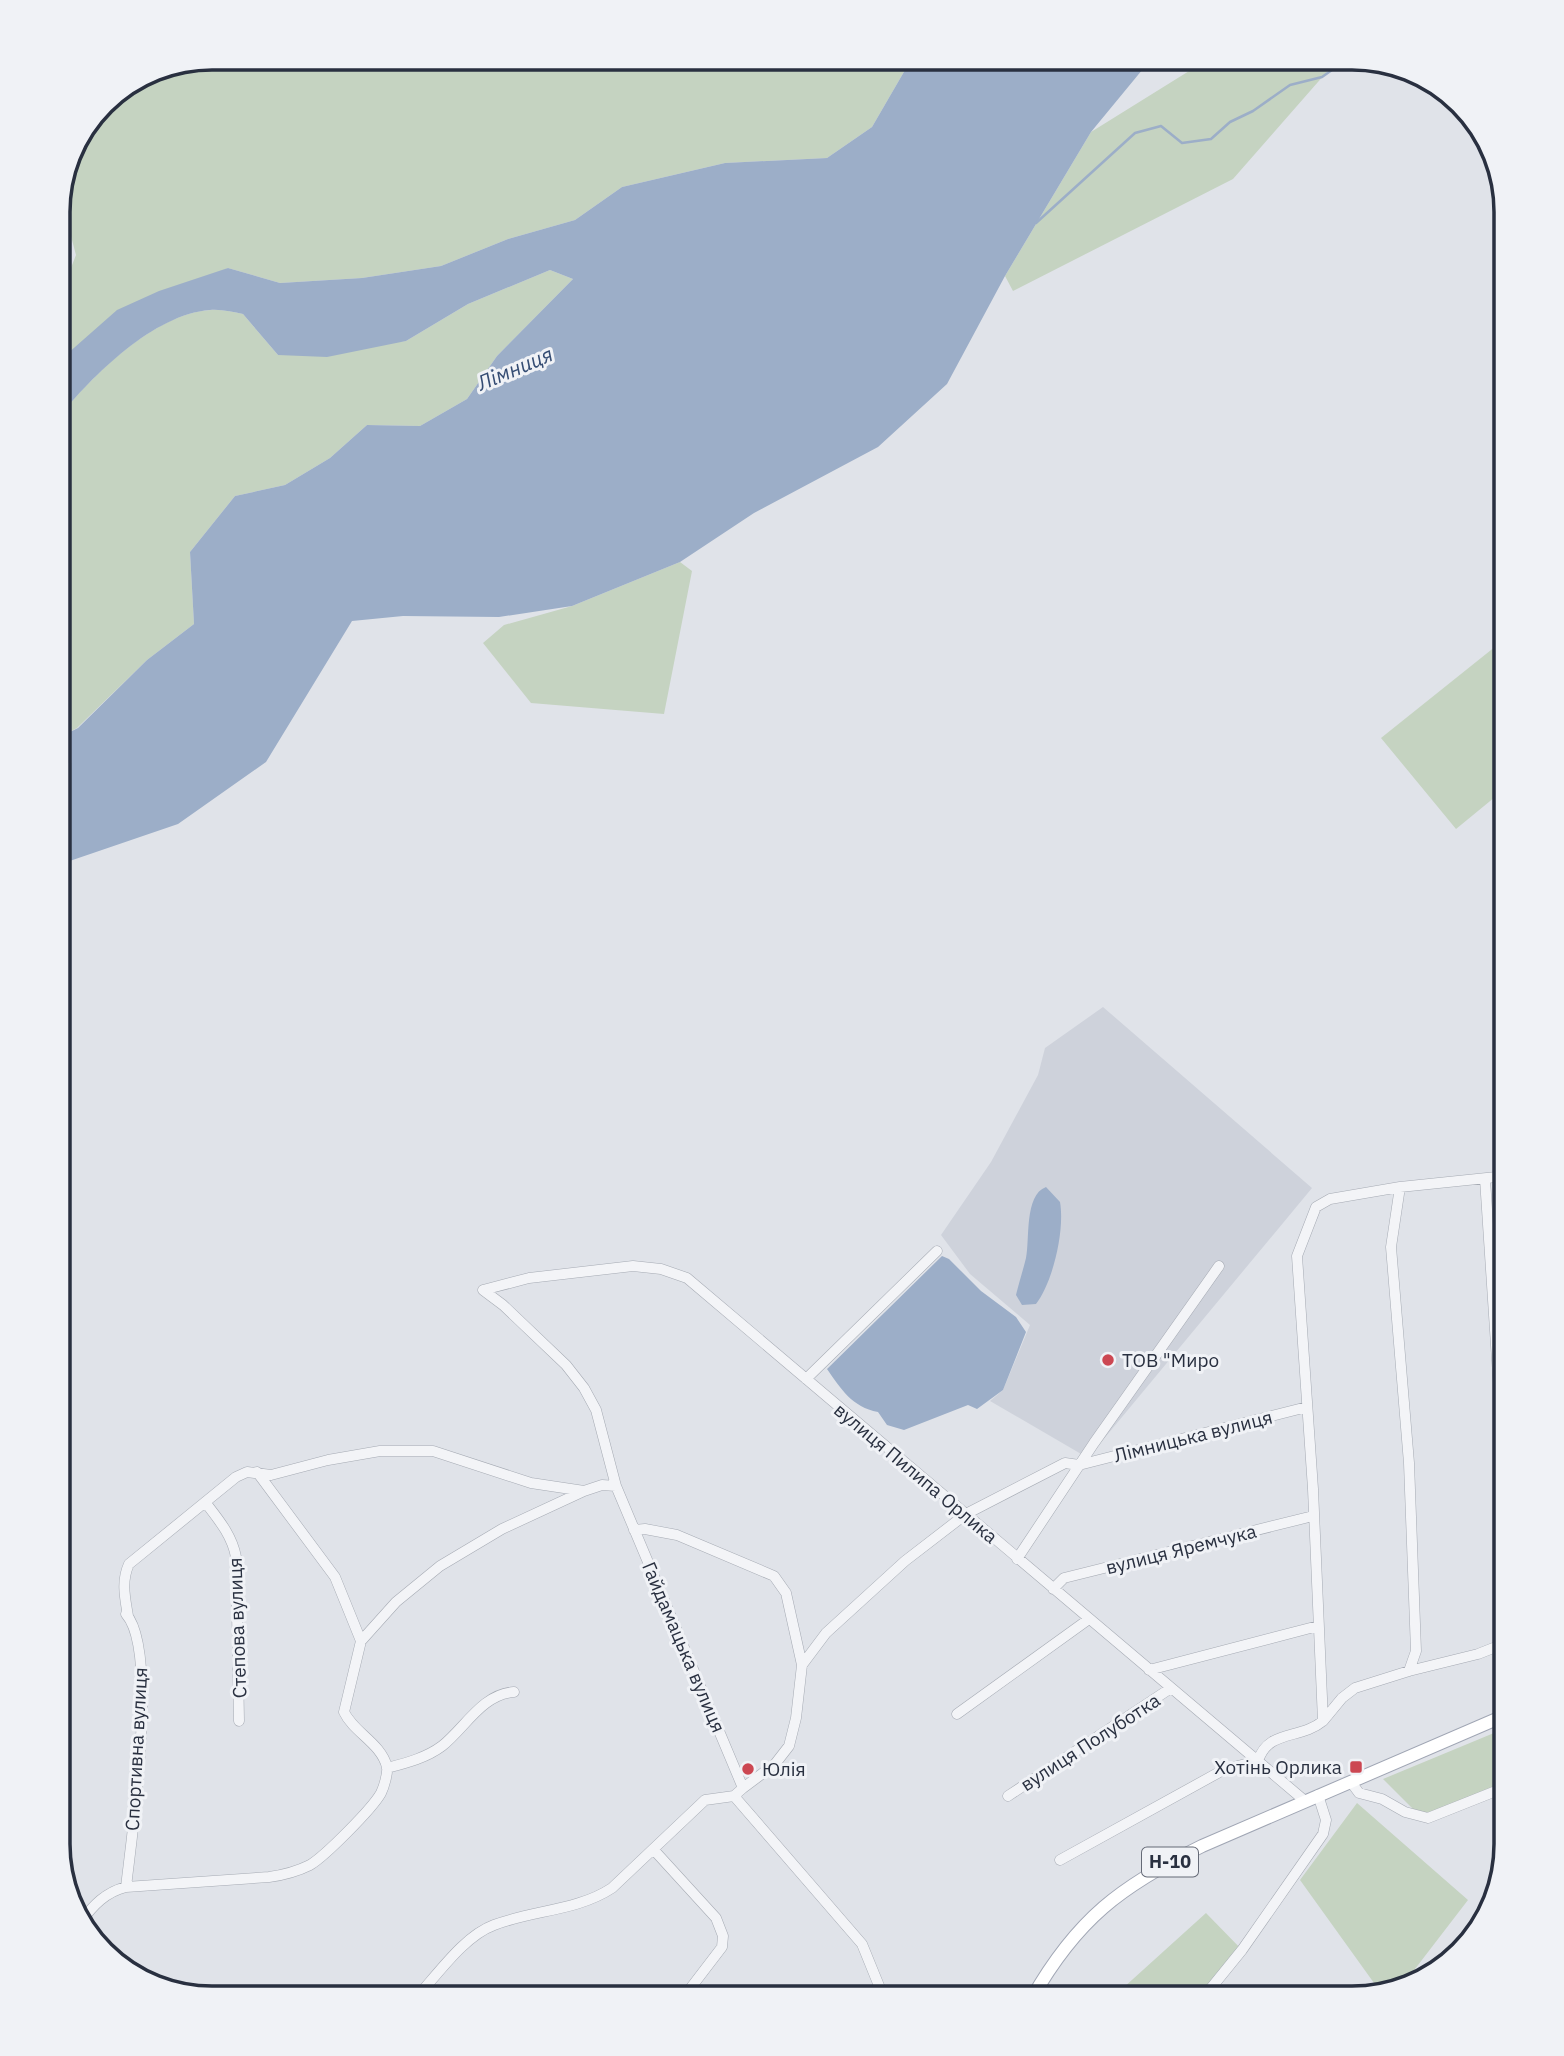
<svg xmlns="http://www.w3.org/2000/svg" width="1564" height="2056" viewBox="0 0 1564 2056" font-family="'IBM Plex Sans',sans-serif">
<rect width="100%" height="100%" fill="#e0e3e9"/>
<path fill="#ced2db" d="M1103,1007l209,181 -224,270 -98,-57 13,-11 27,-65 -60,-51 -29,-39 50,-73 47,-87 7,-27z"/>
<path fill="#c5d3c1" d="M212,58h700l-40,69 -45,31 -102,5 -103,24 -47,33 -67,19 -67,27 -79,12 -82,5 -52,-15 -170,94v-61l18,-46 -16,-60 14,-51 36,-48 44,-27z
M1210,58h129l-106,121 -220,112 -8,-15 86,-144z
M550,270l23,9 -76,77 -30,43 -47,27 -53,-1 -37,33 -45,27 -50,11 -45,56 4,72 -47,36 -70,68 -19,10v-320c34,-42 96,-105 153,-108 10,-1 22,2 32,4l35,41 128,-14 62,-37z
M680,562l12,9 -28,143 -133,-11 -48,-60 21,-18 68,-19z
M1506,638v150l-50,41 -75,-91z
M1506,1728v53l-85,36 -38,-38z
M1357,1803l111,97 -63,82 -26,8 -79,-110z
M1206,1913l39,40 -48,45h-85z"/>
<path fill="#9caec8" d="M912,58h240l-61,74 -86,144 -58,108 -69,63 -124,66 -74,49 -108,44 -73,11 -96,-1 -51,5 -86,141 -88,62 -120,41v-127l20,-10 69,-68 47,-36 -4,-72 45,-56 50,-11 45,-27 37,-33 53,1 47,-27 30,-43 76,-77 -23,-9 -82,34 -62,37 -79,16 -49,-2 -35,-41c-10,-2 -22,-5 -33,-4 -56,4 -118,66 -152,108v-56l59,-52 42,-19 69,-23 52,15 82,-5 79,-12 67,-27 67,-19 47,-33 103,-24 102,-5 45,-31z
M1046,1187l14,15c5,28 -7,80 -24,102l-14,1 -6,-10c3,-12 7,-25 10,-37 4,-18 -2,-63 20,-71z
M942,1256l7,3 32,32 35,26 10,15 -23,58 -26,19 -9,-4 -64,25 -17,-5 -9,-13c-26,-5 -37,-23 -51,-43z"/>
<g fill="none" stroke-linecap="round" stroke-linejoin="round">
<path stroke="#9caec8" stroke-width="2.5" d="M1036,223l99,-90 26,-7 21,17 29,-4 19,-17 23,-11 37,-26 32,-8 27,-19"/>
<defs>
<path id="minor" d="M1485,1179l21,317
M1400,1187l-9,60 18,216 7,188 -7,20
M483,1290l46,-12 104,-12 28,3 26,9 618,523
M483,1290l20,15 63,60 18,23 12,22 20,76 127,302 -9,8
M806,1379l131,-128
M257,1472l78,105 26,64
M205,1502c13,17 27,33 31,55l3,164
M634,1530l11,-1 32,6 97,41 12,17 16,72 -6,53 -7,28 -14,18 -32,24
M1017,1559l77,-116 125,-177
M1053,1589l11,-11 249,-62
M126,1614c33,37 6,220 0,273
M128,1616c-3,-18 -7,-35 1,-52l107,-87 11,-5 24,3 57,-15 52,-9h53l98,32 53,8
M802,1665l24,-32 79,-72 61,-47 99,-51 14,2 228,-58
M1149,1670l169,-44
M957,1714l132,-95
M1323,1721l19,-23 13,-10 54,-17 69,-17 28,-11
M387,1768c19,-5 39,-10 55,-22 23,-18 40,-52 72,-54
M1351,1782l8,11 23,6 23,13 23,6 78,-31
M734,1796l128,148 22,54
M1008,1796l163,-108
M653,1849l63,69 7,18 -1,11 -39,51
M1060,1860l165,-91 33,-8c10,-32 42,-21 65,-40l-10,-232 -16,-233 19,-49 14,-8 70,-12 106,-11
M81,1922c12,-17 25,-30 45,-35l143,-10c15,-2 27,-5 41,-12 15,-9 62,-56 71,-72 3,-6 7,-20 6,-26 -6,-24 -33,-34 -43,-55l17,-71 35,-39 44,-36 62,-37 82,-38 18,-6 14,1
M416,1998c22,-24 48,-62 78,-73 39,-15 83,-14 118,-37l93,-88 29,-4
M1203,1998l39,-48 81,-116 3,-14 -8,-25"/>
<path id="major" d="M1032,1998c45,-79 89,-112 170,-152l304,-131"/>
</defs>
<use href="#minor" stroke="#a5aab3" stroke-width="11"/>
<use href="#major" stroke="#a0a6b4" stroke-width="14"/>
<use href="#minor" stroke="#f3f4f7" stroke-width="10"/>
<use href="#major" stroke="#fff" stroke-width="12"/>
</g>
<g fill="#cc4752" stroke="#f0f2f6" stroke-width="2.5">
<circle cx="1108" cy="1360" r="7"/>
<rect x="1349" y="1760" width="14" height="14" rx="3.5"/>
<circle cx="748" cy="1769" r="7"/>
</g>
<g text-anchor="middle" stroke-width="6" stroke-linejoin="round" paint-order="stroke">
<rect fill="#f0f2f6" stroke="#656a77" stroke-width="2" x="1142" y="1847.5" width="56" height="29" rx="5"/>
<g font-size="18" font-weight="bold" fill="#293040">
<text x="1170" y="1868">Н-10</text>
</g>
<g font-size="19" fill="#293040" stroke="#f0f2f6" text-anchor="start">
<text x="1122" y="1367">ТОВ "Миро</text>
<text x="1342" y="1774" text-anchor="end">Хотінь Орлика</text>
<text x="762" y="1776">Юлія</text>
</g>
<g font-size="19" fill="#293040" stroke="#f0f2f6">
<text transform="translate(1193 1436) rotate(-14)" y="7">Лімницька вулиця</text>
<text transform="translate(916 1473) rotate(40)" y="7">вулиця Пилипа Орлика</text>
<text transform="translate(1181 1549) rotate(-14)" y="7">вулиця Яремчука</text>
<text transform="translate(237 1628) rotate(-92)" y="7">Степова вулиця</text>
<text transform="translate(684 1647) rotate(67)" y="7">Гайдамацька вулиця</text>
<text transform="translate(1090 1742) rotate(-33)" y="7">вулиця Полуботка</text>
<text transform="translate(136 1749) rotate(-87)" y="7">Спортивна вулиця</text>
</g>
<g font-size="21" font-style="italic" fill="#344c73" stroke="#f0f2f6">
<text transform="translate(515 369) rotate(-23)" y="7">Лімниця</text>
</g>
</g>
<path d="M0 0H1564V2056H0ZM212 70H1352A142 142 0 0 1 1494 212V1844A142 142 0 0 1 1352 1986H212A142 142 0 0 1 70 1844V212A142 142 0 0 1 212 70Z" fill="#f0f2f6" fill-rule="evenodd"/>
<path fill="none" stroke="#293040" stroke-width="3.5" d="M212 70H1352A142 142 0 0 1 1494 212V1844A142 142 0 0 1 1352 1986H212A142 142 0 0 1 70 1844V212A142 142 0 0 1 212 70Z"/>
</svg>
